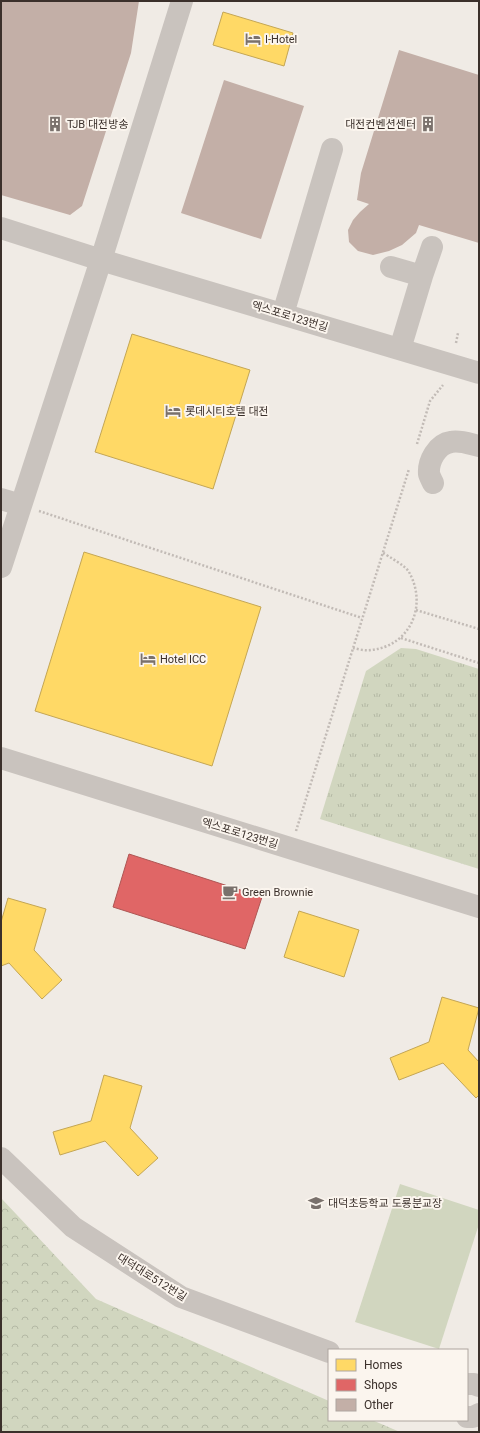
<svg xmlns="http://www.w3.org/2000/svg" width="480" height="1433" viewBox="0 0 480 1433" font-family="Roboto,'Noto Sans KR',sans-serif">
<defs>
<pattern id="grass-tufts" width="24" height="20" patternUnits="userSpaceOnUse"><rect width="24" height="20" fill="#d1d6bf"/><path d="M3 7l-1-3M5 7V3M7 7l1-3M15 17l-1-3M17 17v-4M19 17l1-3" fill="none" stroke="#b4b8a4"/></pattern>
<pattern id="forest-crowns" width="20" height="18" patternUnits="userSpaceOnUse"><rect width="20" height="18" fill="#d1d6bf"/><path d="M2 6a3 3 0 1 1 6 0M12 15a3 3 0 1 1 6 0" fill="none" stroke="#b4b8a4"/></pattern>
</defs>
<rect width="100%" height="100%" fill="#f0ebe5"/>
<path fill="url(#grass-tufts)" d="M401,648l15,1 63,20v200l-159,-50 46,-148z"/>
<path fill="url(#forest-crowns)" d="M1,1198l95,101 233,102v19h43l28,12h-399z"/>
<path fill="#d1d6bf" d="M400,1184l79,26v14l-40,125 -84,-27z"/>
<path fill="#ffd966" stroke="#c4a654" d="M223,12l70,21 -9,33 -71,-21z
M132,334l118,36 -37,119 -118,-37z
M84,552l177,55 -49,159 -177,-55z
M8,898l38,11 -12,41 28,30 -20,19 -33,-36 -8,3v-44z
M299,911l60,19 -15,47 -60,-20z
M442,997l37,11 -11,42 11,12v33l-3,3 -33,-35 -44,17 -9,-22 39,-16z
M104,1075l38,11 -12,42 28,30 -20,18 -33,-35 -45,14 -7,-23 38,-11z"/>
<path fill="#e06666" stroke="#ae5654" d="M129,854l133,43 -17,52 -132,-42z"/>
<path fill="#c3afa7" d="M1,1h138l-8,52 -49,153 -12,9 -69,-20z
M399,50l80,25v168l-60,-18 -3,8 -14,12 -13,6 -16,4 -15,-4 -9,-9 -1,-12 5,-10 7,-8 9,-8 -12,-4 4,-27z
M224,80l80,26 -43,133 -80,-26z"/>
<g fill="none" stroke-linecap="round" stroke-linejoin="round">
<path stroke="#c2bbb6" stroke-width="2.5" stroke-dasharray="2 2" stroke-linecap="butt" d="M456,343l2,-10
M417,444l13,-43 13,-16
M39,511l323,107
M416,610l63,19
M401,638l78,25
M353,648c5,1 12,3 18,2 39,-4 57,-44 38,-78 -3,-6 -20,-15 -27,-20
M296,831l113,-362"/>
<path stroke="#c9c3be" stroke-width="22" d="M1,228l100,32 378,113
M391,267l31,9 -22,73
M422,276l10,-29
M283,314l49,-165
M433,483c-1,-2 -3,-6 -4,-9 -1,-13 8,-30 22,-32 9,-2 19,2 28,4
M1,499l20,6
M1,567l100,-307 81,-259
M1,758l478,149
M1,1158l72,69 108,70 148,55
M467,1384h7l5,2
M467,1417h6l6,-3"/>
</g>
<defs>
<symbol id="hotel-bare" viewBox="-9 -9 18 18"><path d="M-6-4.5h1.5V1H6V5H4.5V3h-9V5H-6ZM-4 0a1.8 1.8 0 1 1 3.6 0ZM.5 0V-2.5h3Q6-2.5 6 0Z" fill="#7a716c" stroke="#fbf5ee" stroke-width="2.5" paint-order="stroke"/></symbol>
<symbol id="building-bare" viewBox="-9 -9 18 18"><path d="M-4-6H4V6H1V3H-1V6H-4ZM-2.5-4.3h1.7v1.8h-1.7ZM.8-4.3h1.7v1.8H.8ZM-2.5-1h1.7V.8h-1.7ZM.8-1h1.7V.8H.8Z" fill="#7a716c" stroke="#fbf5ee" stroke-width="2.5" paint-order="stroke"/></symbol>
<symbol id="cafe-bare" viewBox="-9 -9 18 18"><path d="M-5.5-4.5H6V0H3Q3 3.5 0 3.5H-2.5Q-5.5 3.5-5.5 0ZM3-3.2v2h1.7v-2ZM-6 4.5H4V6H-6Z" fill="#7a716c" stroke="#fbf5ee" stroke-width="2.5" paint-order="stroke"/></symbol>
<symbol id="school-bare" viewBox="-9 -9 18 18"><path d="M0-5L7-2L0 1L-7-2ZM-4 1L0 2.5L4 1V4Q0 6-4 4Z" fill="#7a716c" stroke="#fbf5ee" stroke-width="2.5" paint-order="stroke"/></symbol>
</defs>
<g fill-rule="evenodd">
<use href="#hotel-bare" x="242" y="28" width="22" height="22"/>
<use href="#building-bare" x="44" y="113" width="22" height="22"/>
<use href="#building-bare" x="417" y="113" width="22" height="22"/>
<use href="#hotel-bare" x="162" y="400" width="22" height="22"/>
<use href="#hotel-bare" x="137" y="648" width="22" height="22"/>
<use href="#cafe-bare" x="219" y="881" width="22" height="22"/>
<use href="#school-bare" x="305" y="1192" width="22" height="22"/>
</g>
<g text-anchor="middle" stroke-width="4" stroke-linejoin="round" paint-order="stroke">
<g font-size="11" fill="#3b302b" stroke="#fbf5ee" text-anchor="start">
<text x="265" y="43">I-Hotel</text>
<text x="67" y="128">TJB 대전방송</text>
<text x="416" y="128" text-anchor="end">대전컨벤션센터</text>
<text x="185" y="415">롯데시티호텔 대전</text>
<text x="160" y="663">Hotel ICC</text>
<text x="242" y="896">Green Brownie</text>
<text x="328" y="1207">대덕초등학교 도룡분교장</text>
</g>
<g font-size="11" fill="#3b302b" stroke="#fbf5ee">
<text transform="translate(290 316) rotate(17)" y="4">엑스포로123번길</text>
<text transform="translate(240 833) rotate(17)" y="4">엑스포로123번길</text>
<text transform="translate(152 1277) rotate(32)" y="4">대덕대로512번길</text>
</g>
</g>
<rect width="480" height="1433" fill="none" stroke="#3b302b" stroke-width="4"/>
<rect x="328" y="1349" width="140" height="72" fill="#fbf5ee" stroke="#aea6a0"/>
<rect x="336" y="1359" width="20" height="12" fill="#ffd966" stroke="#aea6a0"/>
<text x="364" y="1369" font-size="12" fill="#3b302b">Homes</text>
<rect x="336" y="1379" width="20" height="12" fill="#e06666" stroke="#aea6a0"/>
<text x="364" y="1389" font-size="12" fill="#3b302b">Shops</text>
<rect x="336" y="1399" width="20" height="12" fill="#c3afa7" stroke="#aea6a0"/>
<text x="364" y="1409" font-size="12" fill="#3b302b">Other</text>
</svg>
